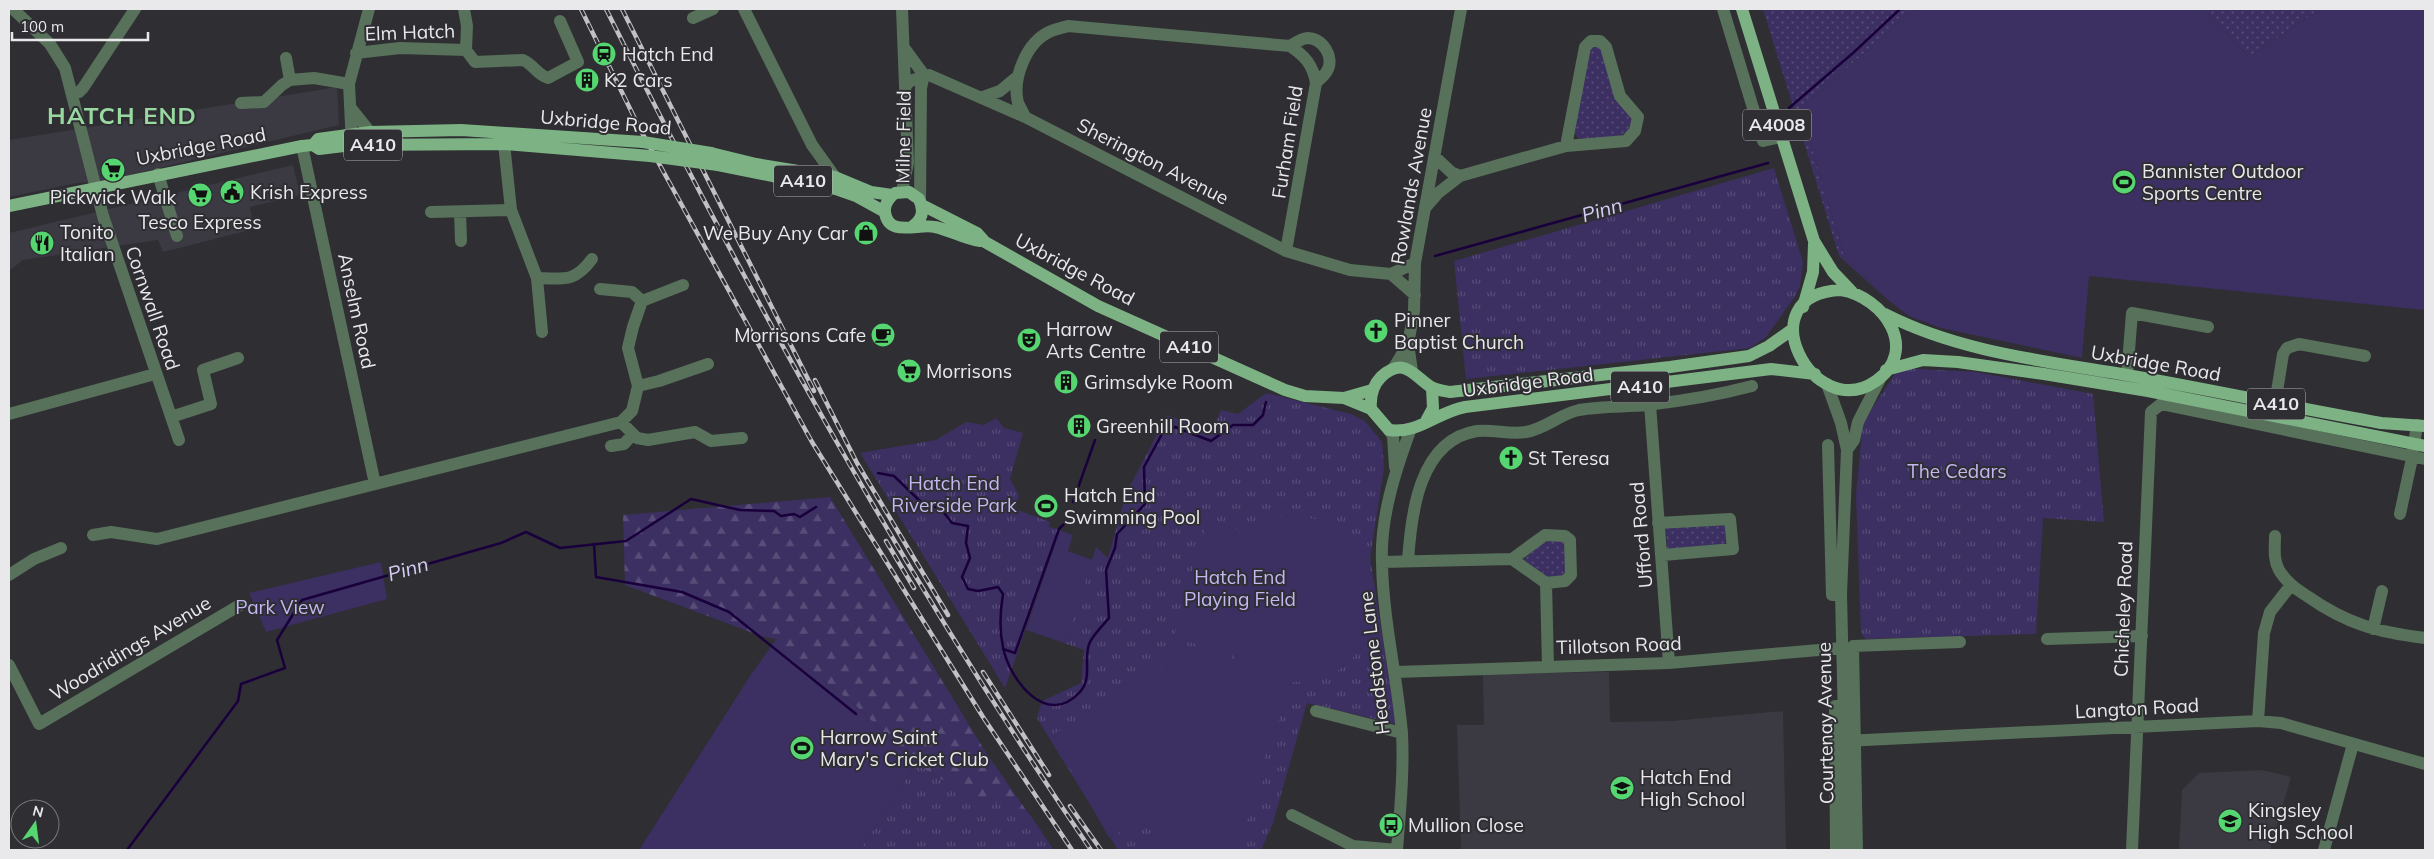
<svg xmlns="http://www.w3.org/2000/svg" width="2434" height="859" viewBox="0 0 2434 859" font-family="Mulish,sans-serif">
<defs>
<pattern id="grass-dots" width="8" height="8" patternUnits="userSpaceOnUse" patternTransform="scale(1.25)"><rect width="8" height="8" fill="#3c2f61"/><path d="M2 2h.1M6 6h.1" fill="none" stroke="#584d78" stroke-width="1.8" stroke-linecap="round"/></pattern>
<pattern id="forest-firs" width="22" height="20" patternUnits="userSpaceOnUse" patternTransform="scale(1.25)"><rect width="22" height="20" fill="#3c2f61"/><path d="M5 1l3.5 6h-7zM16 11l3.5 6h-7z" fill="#584d78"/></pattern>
<pattern id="park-tufts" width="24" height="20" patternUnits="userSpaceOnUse" patternTransform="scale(1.25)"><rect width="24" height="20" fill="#3c2f61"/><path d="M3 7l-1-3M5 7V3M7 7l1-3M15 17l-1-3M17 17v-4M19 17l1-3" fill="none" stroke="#584d78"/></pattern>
</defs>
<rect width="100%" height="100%" fill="#2f2e33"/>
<path fill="#3b3942" d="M337,87l2,38 -234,56 -28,2 -68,14v-57z
M293,165l7,30 -50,12 4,22 -91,23 -5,-12 -135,20 -14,11v-38z
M1609,672l1,50 61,-1 112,-10 3,139h-325l-4,-125h27l-1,-51z
M2262,770l29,7 -21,73h-91l3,-60 17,-17z"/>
<path fill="url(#grass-dots)" d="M1763,9h152l-115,100 44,146 44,45 -49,-44z
M2203,9h117l-71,48z
M1595,44l9,7 27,63 2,14 -15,9 -38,2 -7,-7 15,-82z
M1725,523l2,24 -60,3 -1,-23z
M1553,539l10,1 4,8v22l-7,7h-11l-26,-17 19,-17z"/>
<path fill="url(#forest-firs)" d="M830,497l155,254 57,82 -78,-40 -48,-29 -63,-61 -74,-56 -3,-8 -15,-3 -136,-51 -2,-70z"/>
<path fill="url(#park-tufts)" d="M1774,168l29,94 -3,24 -6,12 -28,39 -16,11 -284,31 -12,-118z
M1899,368l77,4 117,22 11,128 -61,-4 -7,116 -170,5 -5,-5 -5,-139 7,-73z
M1266,393l85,21 14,7 17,21 2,26 -14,90 26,166 -89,-21 -34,120 -12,27h-143l-81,-132 5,-17 39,-18 3,-33 -20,-7 32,-96 12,11 18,-64 41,-79 45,16 9,-21 17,4z
M996,418l8,10 19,5 -13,46 9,17 -4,13 35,13 -1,5 11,3 -55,158 -145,-235 76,-13 30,-18 18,3z
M916,764l48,29 64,19 26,38h-194z"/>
<path fill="#3c2f61" d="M1915,9h288l46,48 71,-48h105v301l-336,-34 -7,82 -141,-30 -32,-12 -21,-16 -44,-45 -44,-146z
M1284,516c9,1 21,0 30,3 52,16 80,76 50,124 -8,12 -19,25 -33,31 -14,7 -28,8 -44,8l5,3 -29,77 -3,-1 -2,8 8,4 -31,77h-81l8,-20 -24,-8 -29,16 -57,-103 54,-30 13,-17 22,-15 26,-8 8,-22 71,25 -16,-15 -56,-15 33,-117 38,11 11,-8z
M1060,530l13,5 -5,16 25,9 -29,83 -38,-13z
M381,562l6,37 -121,33 -17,-39z
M776,639l4,8 73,56 63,61 -56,86h-221l111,-174z"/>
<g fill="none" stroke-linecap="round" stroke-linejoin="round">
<path stroke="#19003c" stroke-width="2.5" d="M1789,108l64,-55 47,-44
M1435,256l333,-93
M878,473l16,3 27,26 20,7 11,14 16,3 -2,17 4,15 -8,19 6,12 10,2 20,-4 5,7c-3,18 -4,35 0,53 6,32 43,81 76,46 15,-15 3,-35 11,-51 4,-8 13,-17 19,-24l-3,-48 9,-22 2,-14 28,-30 -1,-37 19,-35 12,-5 36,14 22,-16h20l10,-10 3,-13
M1073,502l22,-62
M594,544l2,33 86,15 47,20 127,102
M1003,649l12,4 44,-124 8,-8
M127,850l111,-149 3,-17 44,-16 -8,-28 25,-40 199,-57 25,-11 34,16 66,-7 65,-42 49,11 34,1 7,5 13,-2 6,3 16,-10"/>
<path stroke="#57715a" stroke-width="12" d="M13,9l37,35 15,24 38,148 76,224
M464,9l3,17 -1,24
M744,9l68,136 23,32
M1723,9l40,132 17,-4
M693,18l20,-9
M1290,46c5,-3 12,-8 18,-8 15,1 27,19 19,33 -2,4 -7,8 -11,12
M905,49l19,26 -3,13 -1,114
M466,50l9,12 48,-2c10,4 14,15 25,18l30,-16 -18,-41
M356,53l44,-5 66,2
M290,80l24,-2 35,6
M905,87l5,-6 19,-6 96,42 261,134 64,19 41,4
M72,93l7,-1 4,-4 52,-79
M983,97l17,-6 18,-15
M241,103l23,-1 18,-17 8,-5 -4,-22
M350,107l20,25
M1025,117c-2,-5 -5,-10 -7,-14 -6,-24 8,-60 31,-71 6,-3 13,-4 19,-6l222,20c15,10 23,19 26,37l-30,168
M503,134l8,76 26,68 5,54
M352,145l-3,-61 20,-75
M302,146l73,338
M1435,157l16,15 9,4
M158,174l19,62
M902,191l6,-28 -6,-154
M1425,208l13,-15 22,-17 106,-30 19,-99 6,-6h9l6,6 14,49 18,21 -3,14 -9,10 -60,5
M431,212l80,-2
M460,212l1,29
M537,278c28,1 38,4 55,-19
M600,289l32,3 10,9
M1415,295l-24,-21 24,-11
M1393,369l15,-25
M1412,371l-4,-27 6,-33 1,-48 46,-254
M2127,375l5,-62 76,14
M1827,384l14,39 6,27 -6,144 6,256
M638,386l21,-5 49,-17
M1650,404l19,259
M2275,404l8,-50 4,-6 12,-4 66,12
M9,414l146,-40
M171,417l40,-13 -8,-34 35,-12
M621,422l11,-11 6,-25 -10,-38 5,-21 9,-26 41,-16
M621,422l16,16 11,2 47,-8 16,9 31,-3
M1389,430l4,6 2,31
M1828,445l4,150 9,-1
M611,446l13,-2 9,-10
M1847,450l7,-10 4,-18 23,-45
M2400,514l11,-51 6,-38
M1658,523l72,-4 3,30 -70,6
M93,535l18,-3 46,7 464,-117
M2275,536c0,12 -2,23 4,34 7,12 17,19 28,26 40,28 70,36 118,42
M1512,559l33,-24 20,1 5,4 1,35 -6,6 -19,2
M1408,561c3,-47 11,-121 69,-130 16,-2 33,4 49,1 19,-3 34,-18 53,-22 22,-4 46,-3 68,-5 35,-4 71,-10 105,-19
M1382,562l130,-3 34,24 2,83
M9,575l25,-16 27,-11
M2373,629l9,-38
M2047,639l95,-3
M9,665l30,59 201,-119
M1396,672l273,-9 173,-15
M1316,711l86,22
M2258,721l6,-88 6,-21 21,-27
M1845,741l413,-20 23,2 144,41
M1292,815l61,31 44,4c3,-39 7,-78 5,-117 -5,-57 -19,-113 -20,-170 -2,-45 13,-91 28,-132
M1836,850l-1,-144h9
M1857,850l-4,-204 107,-4
M2132,850l19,-438 10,-8 264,55
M2324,850l29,-106"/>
<path stroke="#7db384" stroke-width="12" d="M1742,9l72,232 19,31 19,20
M313,145l5,-6 52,-7 91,-2 182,12
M711,153l45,11 79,13 36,15 21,3
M718,165l118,24 20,7 29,16
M922,205l55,28 8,9 113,64 187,84 20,6 39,2 27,11 18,21c30,4 46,-17 76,-23l306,-38 44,5
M9,206l293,-60 11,-1 6,4 33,-4 152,-1 146,12
M913,226c10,-7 11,-16 6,-27l-10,-7 -14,1c-6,5 -11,11 -10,19 3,26 34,11 50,15 15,3 29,12 45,14
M1841,290c43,7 79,60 35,91 -63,44 -131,-87 -35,-91z
M1803,307l10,-35 1,-28
M1885,314c74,38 160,47 242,61 85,15 169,33 254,48l44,3
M1886,370l37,-10 35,2 86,12 104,17 277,55
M1344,398l28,-8
M1371,409c-1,-12 1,-23 10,-32 23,-21 32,-2 50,10 5,3 13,4 19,5l220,-25 79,-11 20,-10 24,-17
M1426,421l7,-13 -1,-20"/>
<defs>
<path id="rail" d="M581,9l59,120 172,313 171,275 89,133
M606,9c145,290 302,573 485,841
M622,9l192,382
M815,380l42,83 91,152
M886,541l28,47
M983,672l66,103
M1070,806l31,44"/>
</defs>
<use href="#rail" stroke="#c1c1c5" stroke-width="4.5"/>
<use href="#rail" stroke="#2f2e33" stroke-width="2.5" stroke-dasharray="8" stroke-linecap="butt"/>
<path stroke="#7db384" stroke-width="12" d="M643,142l68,11
M650,156l68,9"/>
</g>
<defs>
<symbol id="station-disc" viewBox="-11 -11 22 22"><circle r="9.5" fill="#55d671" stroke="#2f2e33"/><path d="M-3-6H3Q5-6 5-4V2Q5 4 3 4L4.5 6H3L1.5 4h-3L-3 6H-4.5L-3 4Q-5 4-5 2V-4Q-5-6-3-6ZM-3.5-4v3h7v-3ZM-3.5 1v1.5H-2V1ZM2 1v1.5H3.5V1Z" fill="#111"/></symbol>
<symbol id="building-disc" viewBox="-11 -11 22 22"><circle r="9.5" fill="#55d671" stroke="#2f2e33"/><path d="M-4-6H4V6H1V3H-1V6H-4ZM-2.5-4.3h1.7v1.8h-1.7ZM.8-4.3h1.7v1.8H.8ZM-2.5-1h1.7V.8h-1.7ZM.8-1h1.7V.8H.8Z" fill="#111"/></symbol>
<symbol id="supermarket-disc" viewBox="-11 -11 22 22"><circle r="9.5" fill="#55d671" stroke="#2f2e33"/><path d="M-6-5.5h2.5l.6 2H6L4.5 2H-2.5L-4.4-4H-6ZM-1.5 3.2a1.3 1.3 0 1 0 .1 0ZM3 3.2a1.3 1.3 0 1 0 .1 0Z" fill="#111"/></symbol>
<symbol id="stadium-disc" viewBox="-11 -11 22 22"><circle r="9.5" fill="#55d671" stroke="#2f2e33"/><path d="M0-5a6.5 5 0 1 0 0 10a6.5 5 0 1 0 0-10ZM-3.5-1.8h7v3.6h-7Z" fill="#111"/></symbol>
<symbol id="civic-disc" viewBox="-11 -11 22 22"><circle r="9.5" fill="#55d671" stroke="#2f2e33"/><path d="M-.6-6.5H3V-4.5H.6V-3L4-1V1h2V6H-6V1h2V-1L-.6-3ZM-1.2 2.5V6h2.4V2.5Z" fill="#111"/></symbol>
<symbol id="shop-disc" viewBox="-11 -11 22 22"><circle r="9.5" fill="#55d671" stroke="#2f2e33"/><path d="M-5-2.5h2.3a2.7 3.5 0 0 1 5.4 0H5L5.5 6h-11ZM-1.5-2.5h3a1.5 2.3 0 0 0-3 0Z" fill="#111"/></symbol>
<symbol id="restaurant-disc" viewBox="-11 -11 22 22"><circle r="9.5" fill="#55d671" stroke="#2f2e33"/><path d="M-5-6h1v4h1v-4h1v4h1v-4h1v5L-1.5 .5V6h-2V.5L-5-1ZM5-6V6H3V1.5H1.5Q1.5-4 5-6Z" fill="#111"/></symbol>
<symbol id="church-disc" viewBox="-11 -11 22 22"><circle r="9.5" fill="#55d671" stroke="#2f2e33"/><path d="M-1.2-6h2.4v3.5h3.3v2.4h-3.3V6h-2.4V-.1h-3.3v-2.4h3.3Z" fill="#111"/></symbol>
<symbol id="cafe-disc" viewBox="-11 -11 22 22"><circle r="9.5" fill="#55d671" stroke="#2f2e33"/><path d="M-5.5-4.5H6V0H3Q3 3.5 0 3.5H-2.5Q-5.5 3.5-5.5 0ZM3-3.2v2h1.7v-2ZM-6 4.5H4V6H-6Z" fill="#111"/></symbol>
<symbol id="theatre-disc" viewBox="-11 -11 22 22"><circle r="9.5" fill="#55d671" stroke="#2f2e33"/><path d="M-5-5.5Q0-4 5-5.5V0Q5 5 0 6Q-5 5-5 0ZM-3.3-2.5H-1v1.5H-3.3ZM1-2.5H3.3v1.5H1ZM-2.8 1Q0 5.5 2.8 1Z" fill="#111"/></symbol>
<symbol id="school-disc" viewBox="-11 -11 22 22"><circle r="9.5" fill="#55d671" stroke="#2f2e33"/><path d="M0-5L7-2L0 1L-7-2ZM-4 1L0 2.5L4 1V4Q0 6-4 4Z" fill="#111"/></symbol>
<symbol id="bus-disc" viewBox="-11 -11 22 22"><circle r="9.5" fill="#55d671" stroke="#2f2e33"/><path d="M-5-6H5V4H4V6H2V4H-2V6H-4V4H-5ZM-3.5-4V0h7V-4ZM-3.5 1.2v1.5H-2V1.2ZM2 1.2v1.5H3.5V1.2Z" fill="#111"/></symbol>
</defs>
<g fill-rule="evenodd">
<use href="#station-disc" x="590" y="40" width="28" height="28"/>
<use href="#building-disc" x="573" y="66" width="28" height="28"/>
<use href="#supermarket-disc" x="99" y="156" width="28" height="28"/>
<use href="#stadium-disc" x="2110" y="168" width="28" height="28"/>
<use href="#civic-disc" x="218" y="178" width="28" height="28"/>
<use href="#supermarket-disc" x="186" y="181" width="28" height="28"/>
<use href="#shop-disc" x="852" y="219" width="28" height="28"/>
<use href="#restaurant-disc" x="28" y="229" width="28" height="28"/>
<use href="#church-disc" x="1362" y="317" width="28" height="28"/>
<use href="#cafe-disc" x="869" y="321" width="28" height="28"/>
<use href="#theatre-disc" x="1015" y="326" width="28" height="28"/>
<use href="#supermarket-disc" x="895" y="357" width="28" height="28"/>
<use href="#building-disc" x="1052" y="368" width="28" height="28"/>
<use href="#building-disc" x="1065" y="412" width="28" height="28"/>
<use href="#church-disc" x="1497" y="444" width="28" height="28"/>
<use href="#stadium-disc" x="1032" y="492" width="28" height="28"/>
<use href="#stadium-disc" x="788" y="734" width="28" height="28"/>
<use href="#school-disc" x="1608" y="774" width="28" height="28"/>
<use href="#school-disc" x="2216" y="807" width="28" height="28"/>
<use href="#bus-disc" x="1377" y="811" width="28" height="28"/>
</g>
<g text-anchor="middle" stroke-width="4" stroke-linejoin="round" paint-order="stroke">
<g fill="#2f2e33" stroke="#b1b1b4" stroke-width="1">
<rect x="1743" y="109.5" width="68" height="31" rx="4"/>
<rect x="344" y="129.5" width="58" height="31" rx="4"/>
<rect x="774" y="165.5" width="58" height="31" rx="4"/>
<rect x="1160" y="331.5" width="58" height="31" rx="4"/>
<rect x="1611" y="371.5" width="58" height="31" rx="4"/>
<rect x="2247" y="388.5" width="58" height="31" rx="4"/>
</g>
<g font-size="18" font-weight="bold" fill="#e9e9ec">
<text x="1777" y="131">A4008</text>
<text x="373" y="151">A410</text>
<text x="803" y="187">A410</text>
<text x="1189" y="353">A410</text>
<text x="1640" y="393">A410</text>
<text x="2276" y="410">A410</text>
</g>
<g font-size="19" fill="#e9e9ec" stroke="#2f2e33">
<text transform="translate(410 32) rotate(-2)" y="7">Elm Hatch</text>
<text transform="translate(606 122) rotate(5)" y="7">Uxbridge Road</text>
<text transform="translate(903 137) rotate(-89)" y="7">Milne Field</text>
<text transform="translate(1287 142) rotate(-81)" y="7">Furham Field</text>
<text transform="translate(201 146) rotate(-11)" y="7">Uxbridge Road</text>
<text transform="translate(1153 161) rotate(27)" y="7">Sherington Avenue</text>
<text transform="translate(1411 186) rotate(-80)" y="7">Rowlands Avenue</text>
<text transform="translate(1075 269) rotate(28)" y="7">Uxbridge Road</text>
<text transform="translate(153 308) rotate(71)" y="7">Cornwall Road</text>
<text transform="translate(357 311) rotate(78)" y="7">Anselm Road</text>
<text transform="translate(2156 363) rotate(10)" y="7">Uxbridge Road</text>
<text transform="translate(1528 382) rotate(-7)" y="7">Uxbridge Road</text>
<text transform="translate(1641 535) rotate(-95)" y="7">Ufford Road</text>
<text transform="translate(2123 609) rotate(-88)" y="7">Chicheley Road</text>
<text transform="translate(1619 645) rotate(-2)" y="7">Tillotson Road</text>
<text transform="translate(130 648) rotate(-31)" y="7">Woodridings Avenue</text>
<text transform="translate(1374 663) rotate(-97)" y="7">Headstone Lane</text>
<text transform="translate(2137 708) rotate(-3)" y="7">Langton Road</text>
<text transform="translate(1825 723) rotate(-91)" y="7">Courtenay Avenue</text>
</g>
<g font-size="19" fill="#e9e9ec" stroke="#2f2e33" text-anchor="start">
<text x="622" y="61">Hatch End</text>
<text x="604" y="87">K2 Cars</text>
<text x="2142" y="178">Bannister Outdoor<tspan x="2142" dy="22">Sports Centre</tspan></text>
<text x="250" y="199">Krish Express</text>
<text x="113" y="204" text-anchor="middle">Pickwick Walk</text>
<text x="200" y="229" text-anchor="middle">Tesco Express</text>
<text x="60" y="239">Tonito<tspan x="60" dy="22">Italian</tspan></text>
<text x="848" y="240" text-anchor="end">We Buy Any Car</text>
<text x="1394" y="327">Pinner<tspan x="1394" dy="22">Baptist Church</tspan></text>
<text x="1046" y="336">Harrow<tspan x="1046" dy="22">Arts Centre</tspan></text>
<text x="866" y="342" text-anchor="end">Morrisons Cafe</text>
<text x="926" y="378">Morrisons</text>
<text x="1084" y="389">Grimsdyke Room</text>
<text x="1096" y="433">Greenhill Room</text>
<text x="1528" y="465">St Teresa</text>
<text x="1064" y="502">Hatch End<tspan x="1064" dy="22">Swimming Pool</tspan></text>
<text x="820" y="744">Harrow Saint<tspan x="820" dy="22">Mary's Cricket Club</tspan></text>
<text x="1640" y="784">Hatch End<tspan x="1640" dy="22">High School</tspan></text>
<text x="2248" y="817">Kingsley<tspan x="2248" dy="22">High School</tspan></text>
<text x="1408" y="832">Mullion Close</text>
</g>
<g font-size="19" fill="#c2b7f0" stroke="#2f2e33">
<text x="1957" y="478">The Cedars</text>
<text x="954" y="490">Hatch End<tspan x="954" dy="22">Riverside Park</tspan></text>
<text x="1240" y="584">Hatch End<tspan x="1240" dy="22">Playing Field</tspan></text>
<text x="280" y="614">Park View</text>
</g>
<g font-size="20" font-style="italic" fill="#d5cdf4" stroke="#2f2e33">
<text transform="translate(1602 210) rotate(-16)" y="7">Pinn</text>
<text transform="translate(408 569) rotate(-16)" y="7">Pinn</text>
</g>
<g font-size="24" font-weight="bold" letter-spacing="1" fill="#98d8a1" stroke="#2f2e33">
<text x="122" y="124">HATCH END</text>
</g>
</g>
<rect width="2434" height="859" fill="none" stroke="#e9e9ec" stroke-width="20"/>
<g transform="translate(35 824) rotate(14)"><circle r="24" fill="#2f2e33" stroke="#79797d"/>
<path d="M0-4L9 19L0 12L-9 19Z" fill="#55d671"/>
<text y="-8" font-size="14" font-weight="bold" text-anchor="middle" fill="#e9e9ec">N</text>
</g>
<path d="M12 32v8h136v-8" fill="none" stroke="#e9e9ec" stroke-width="2.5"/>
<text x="20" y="32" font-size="15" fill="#e9e9ec" stroke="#2f2e33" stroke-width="4" paint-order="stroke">100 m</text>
</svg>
